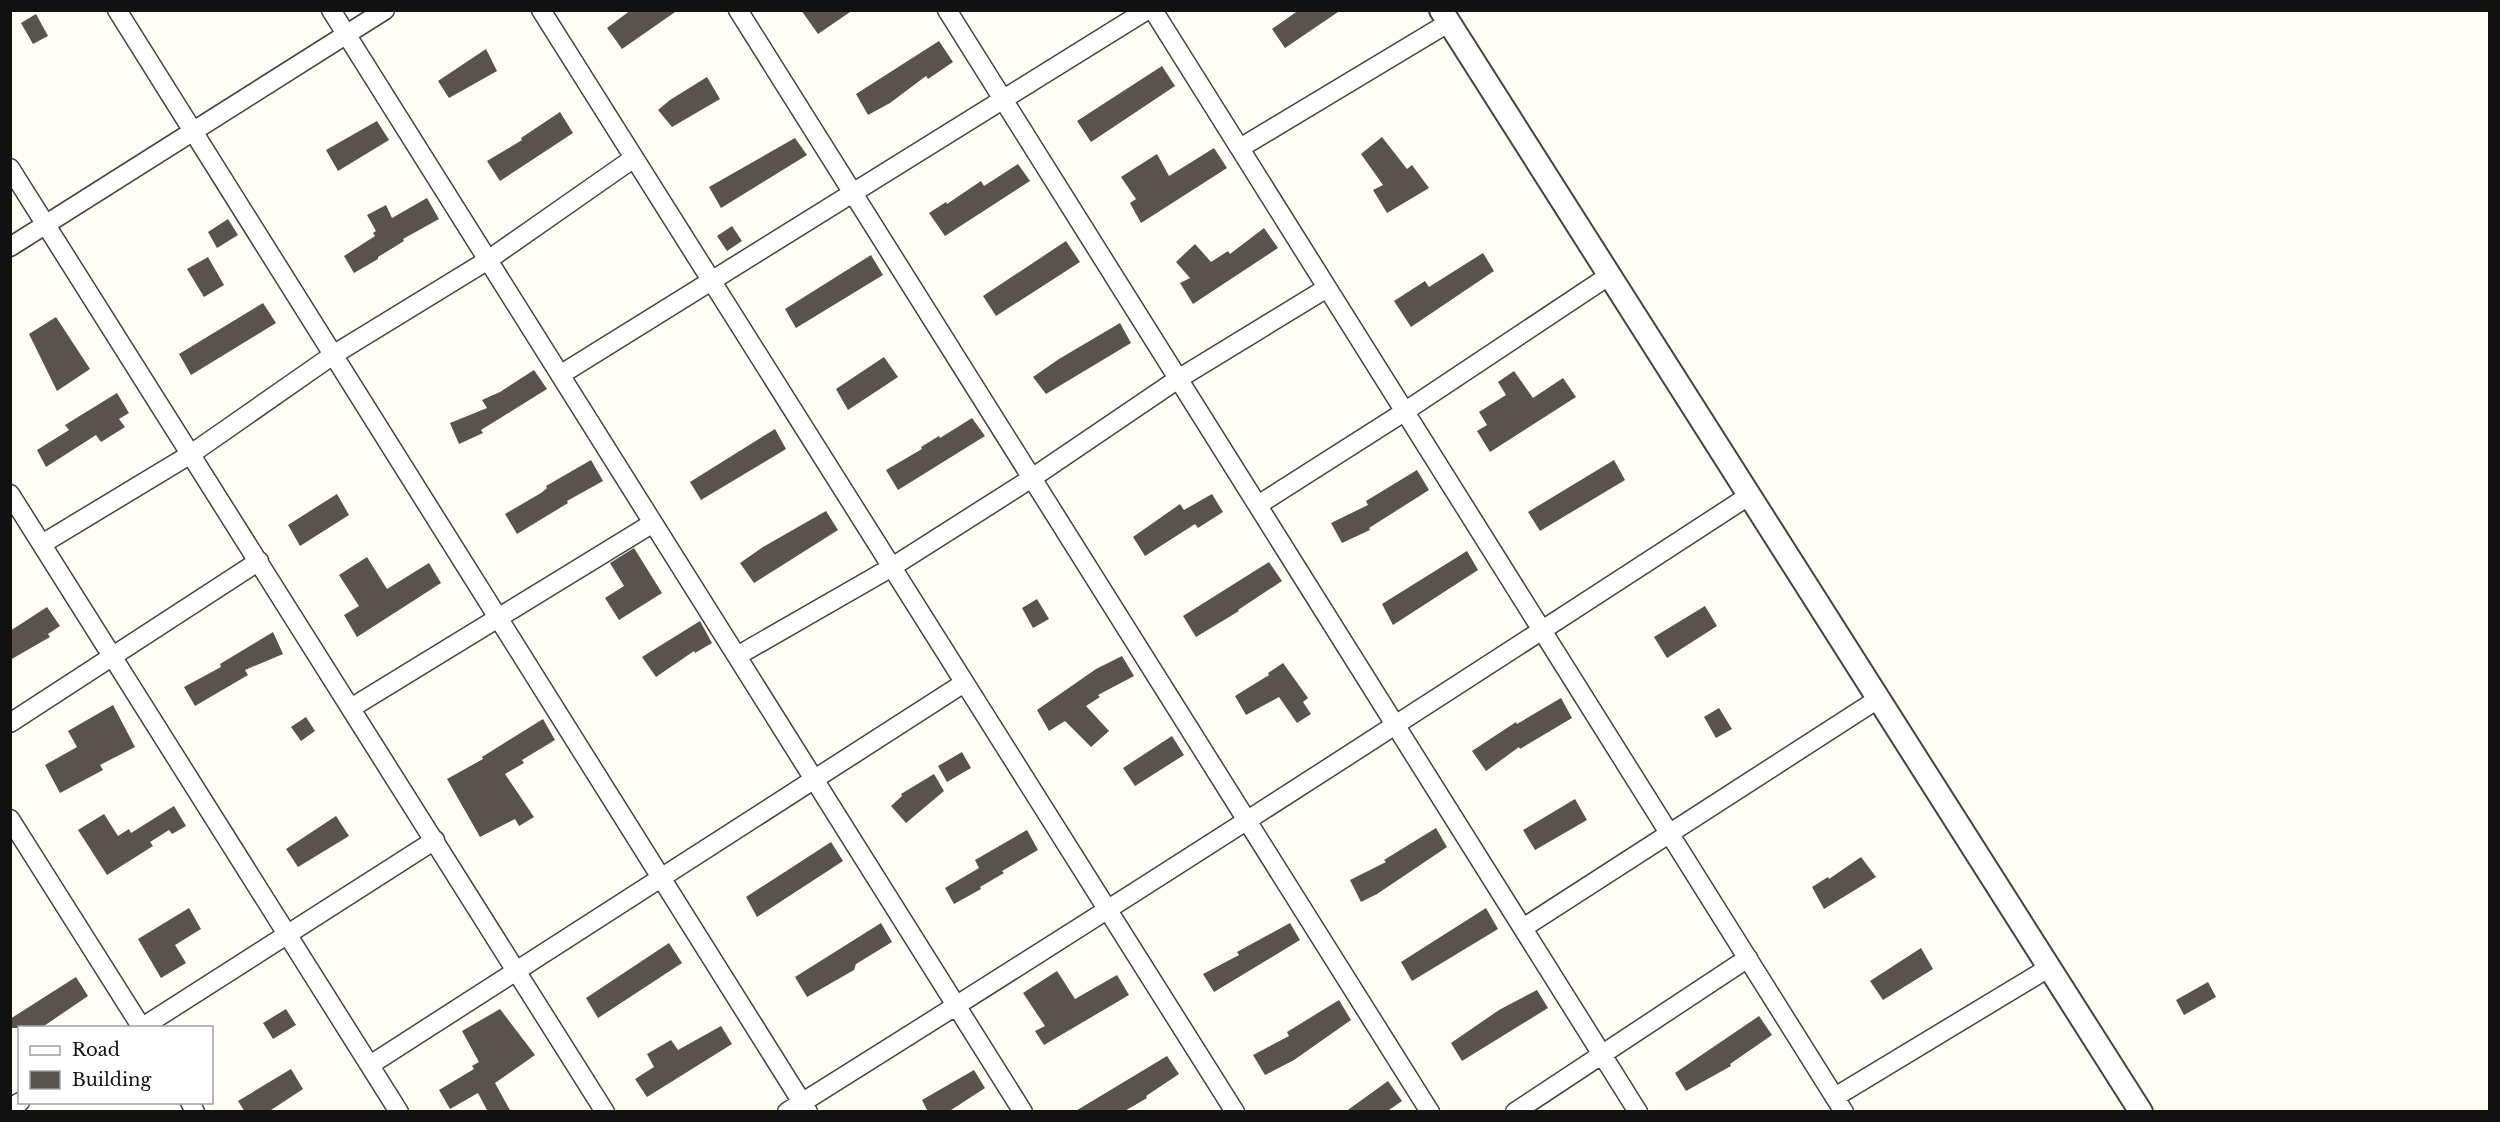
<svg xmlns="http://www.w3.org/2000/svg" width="2500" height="1122" viewBox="0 0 2500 1122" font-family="'Libre Baskerville',serif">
<rect width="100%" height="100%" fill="#fffdf5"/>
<path fill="#5a524d" d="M631,10h47l-56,39 -15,-21z
M801,10h52l-35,24z
M1299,10h42l-56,38 -13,-19z
M36,14l12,22 -15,8 -12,-21z
M939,41l14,21 -25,17 -2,-3 -36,27 -22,12 -12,-21z
M486,49l11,22 -48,27 -11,-17z
M1162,66l13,20 -84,56 -14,-21z
M707,77l13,22 -48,28 -14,-17 12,-10z
M560,112l13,21 -73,48 -13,-20 35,-21 -1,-2z
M377,121l12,19 -51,31 -12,-21z
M1382,137l25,32 5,-4 17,23 -42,25 -14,-23 10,-5 -22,-31z
M795,138l12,17 -86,53 -12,-21z
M1214,148l13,20 -86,55 -11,-20 6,-4 -15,-22 36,-23 12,22z
M1018,164l12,17 -85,55 -16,-23 17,-11 1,2 34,-23 3,5z
M427,198l12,21 -36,20 1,2 -26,16v2l-24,14 -10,-17 31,-20 -2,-3 3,-2 -9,-16 19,-10 6,13z
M228,219l10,16 -21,13 -9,-16z
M732,226l10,15 -15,10 -10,-15z
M1264,228l14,20 -85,56 -13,-21 10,-5 -14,-16 19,-18 16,18 17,-11 2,3z
M1066,241l14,21 -84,54 -13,-20z
M1483,253l11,18 -83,56 -17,-26 31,-20 4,6z
M871,255l12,20 -87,53 -11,-19z
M208,257l16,28 -20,12 -17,-28z
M263,303l13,20 -85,52 -12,-21z
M56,317l34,52 -33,22 -28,-57z
M1120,323l11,20 -85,51 -13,-17 26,-18z
M884,357l14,20 -50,33 -12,-21z
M534,370l13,19 -66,41 2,3 -24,11 -9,-21 37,-15 -5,-8 18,-8z
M1514,371l19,27 30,-20 13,19 -86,55 -13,-21 10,-6 -8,-13 27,-17 -8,-13z
M117,393l12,20 -10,6 6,8 -24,15 -5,-7 -50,32 -9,-17 32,-20 -4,-5z
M972,418l13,18 -87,54 -12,-20 36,-21 -1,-2 18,-11 1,2z
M775,429l11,20 -85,51 -11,-18z
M591,460l12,21 -36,20 1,2 -51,31 -12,-20 36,-21 6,-5 -1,-2z
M1614,460l11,20 -85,51 -12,-19z
M1417,470l12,20 -60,38 1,2 -28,13 -11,-20 37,-18 -2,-4z
M337,494l12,21 -49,31 -12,-21z
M1212,494l11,18 -25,16 -3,-4 -50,32 -12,-19 47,-33 4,6z
M826,511l12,19 -84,53 -14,-20 23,-16z
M634,548l28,45 -43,27 -14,-22 19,-12 -14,-23z
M1467,551l11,19 -85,55 -11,-21z
M367,557l20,32 42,-26 12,20 -84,54 -13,-22 15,-9 -20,-31z
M1269,562l13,19 -44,29 1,1 -43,26 -13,-21z
M1037,599l12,20 -16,9 -11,-20z
M1705,606l12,20 -50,32 -13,-21z
M47,607l13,19 -12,8 2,3 -40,23v-29z
M700,621l12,22 -17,10 -1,-2 -38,26 -14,-20z
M273,632l10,22 -38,16 3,5 -53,31 -11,-19 37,-20 -1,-3z
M1122,656l12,20 -36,19 2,2 -14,9 23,25 -18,16 -26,-26 -16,10 -12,-21 59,-41z
M1283,663l25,35 -5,4 8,12 -14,9 -18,-26 -33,18 -11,-19 34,-21 -1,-2z
M1561,698l11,20 -52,31 -1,-2 -33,24 -14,-20 44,-29 1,2z
M113,705l22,42 -35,18 3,5 -43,23 -15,-28 32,-18 -9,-16z
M1719,708l13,21 -16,9 -12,-21z
M306,717l9,14 -14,10 -10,-14z
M543,719l12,21 -33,20 2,3 -19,11 29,43 -15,9 -4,-7 -35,18 -33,-58 36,-20 -1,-2z
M1172,736l12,19 -49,31 -12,-18z
M962,752l9,16 -24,14 -9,-16z
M934,774l10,17 -38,32 -15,-17 11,-10 -1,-2z
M1575,799l12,21 -52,30 -12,-20z
M174,806l12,20 -14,8 -3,-4 -19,12 3,4 -46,29 -29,-45 26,-16 14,22 11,-7 2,4z
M336,816l13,20 -51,31 -12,-18z
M1436,828l11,19 -70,47 -16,8 -11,-22 36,-18 -2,-2z
M1027,830l11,20 -36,21 2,2 -24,14 1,2 -27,15 -9,-16 34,-20 -4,-8z
M831,842l12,19 -86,56 -11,-20z
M1861,857l15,20 -52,32 -12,-22 16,-10 1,2z
M189,908l12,21 -26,16 11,18 -25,15 -23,-39z
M1486,908l12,21 -86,52 -11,-19z
M881,923l11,19 -36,22 -2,6 -47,27 -12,-20z
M1290,923l10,17 -86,52 -11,-18 36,-19 -2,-3z
M669,943l13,20 -84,55 -12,-20z
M1921,948l12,21 -50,31 -13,-19z
M1057,971l18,28 42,-24 12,20 -85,50 -9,-14 10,-5 -22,-33z
M76,977l12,19 -47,32h-31v-9z
M2208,982l8,15 -32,18 -8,-15z
M1537,990l11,18 -86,53 -11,-18 48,-33z
M1339,1000l12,20 -57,40 -29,15 -12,-20 36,-19 -2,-4z
M286,1009l10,16 -23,14 -10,-16z
M500,1009l35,46 -40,28 16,29h-23l-10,-19 -28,16 -11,-19 35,-21 -2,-3 7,-4 -17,-31z
M1759,1016l13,19 -42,29 1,2 -45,25 -11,-18z
M721,1026l11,18 -85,53 -12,-18 19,-12 -7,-13 24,-14 7,10z
M1167,1056l12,18 -33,22 1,2 -24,14h-49z
M291,1069l12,20 -35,23h-23l-7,-11z
M974,1070l11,18 -37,24h-20l-6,-12z
M1388,1081l14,20 -16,11h-41z"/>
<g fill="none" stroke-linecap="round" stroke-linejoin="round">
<defs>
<path id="minor" d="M117,10l691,1102
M331,10l692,1102
M541,10l694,1102
M738,10l692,1102
M947,10l691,1102
M1153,10l691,1102
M1240,148l208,-125
M10,168l595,944
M10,247l375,-237
M560,375l587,-365
M10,494l389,618
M1258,505l146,-93 206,-137
M42,544l149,-90 142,-99 155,-95 146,-102
M737,656l155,-89 140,-89 146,-99 149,-91
M351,708l302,-185
M10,723l249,-162
M10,819l132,209
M1523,928l355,-229
M141,1028l294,-188
M370,1065l594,-382
M1835,1097l215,-130
M190,1102l5,10
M10,1108l10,-6
M787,1112c323,-202 644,-409 963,-617
M1515,1112l233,-154"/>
<path id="tertiary" d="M1441,10l700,1102"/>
</defs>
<use href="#minor" stroke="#444" stroke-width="21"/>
<use href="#tertiary" stroke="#444" stroke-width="26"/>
<use href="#minor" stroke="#fff" stroke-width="18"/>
<use href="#tertiary" stroke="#fff" stroke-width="22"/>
</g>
<rect width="2500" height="1122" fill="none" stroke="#111111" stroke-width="24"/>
<rect x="18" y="1026" width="195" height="78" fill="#ffffff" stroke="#a0a0a0" stroke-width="1.5"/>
<rect x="30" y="1046" width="30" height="9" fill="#ffffff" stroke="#a0a0a0" stroke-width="1.5"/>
<text x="72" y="1056" font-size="18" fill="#111111">Road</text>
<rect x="30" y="1071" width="30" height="18" fill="#5a524d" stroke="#a0a0a0" stroke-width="1.5"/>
<text x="72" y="1086" font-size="18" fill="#111111">Building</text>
</svg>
